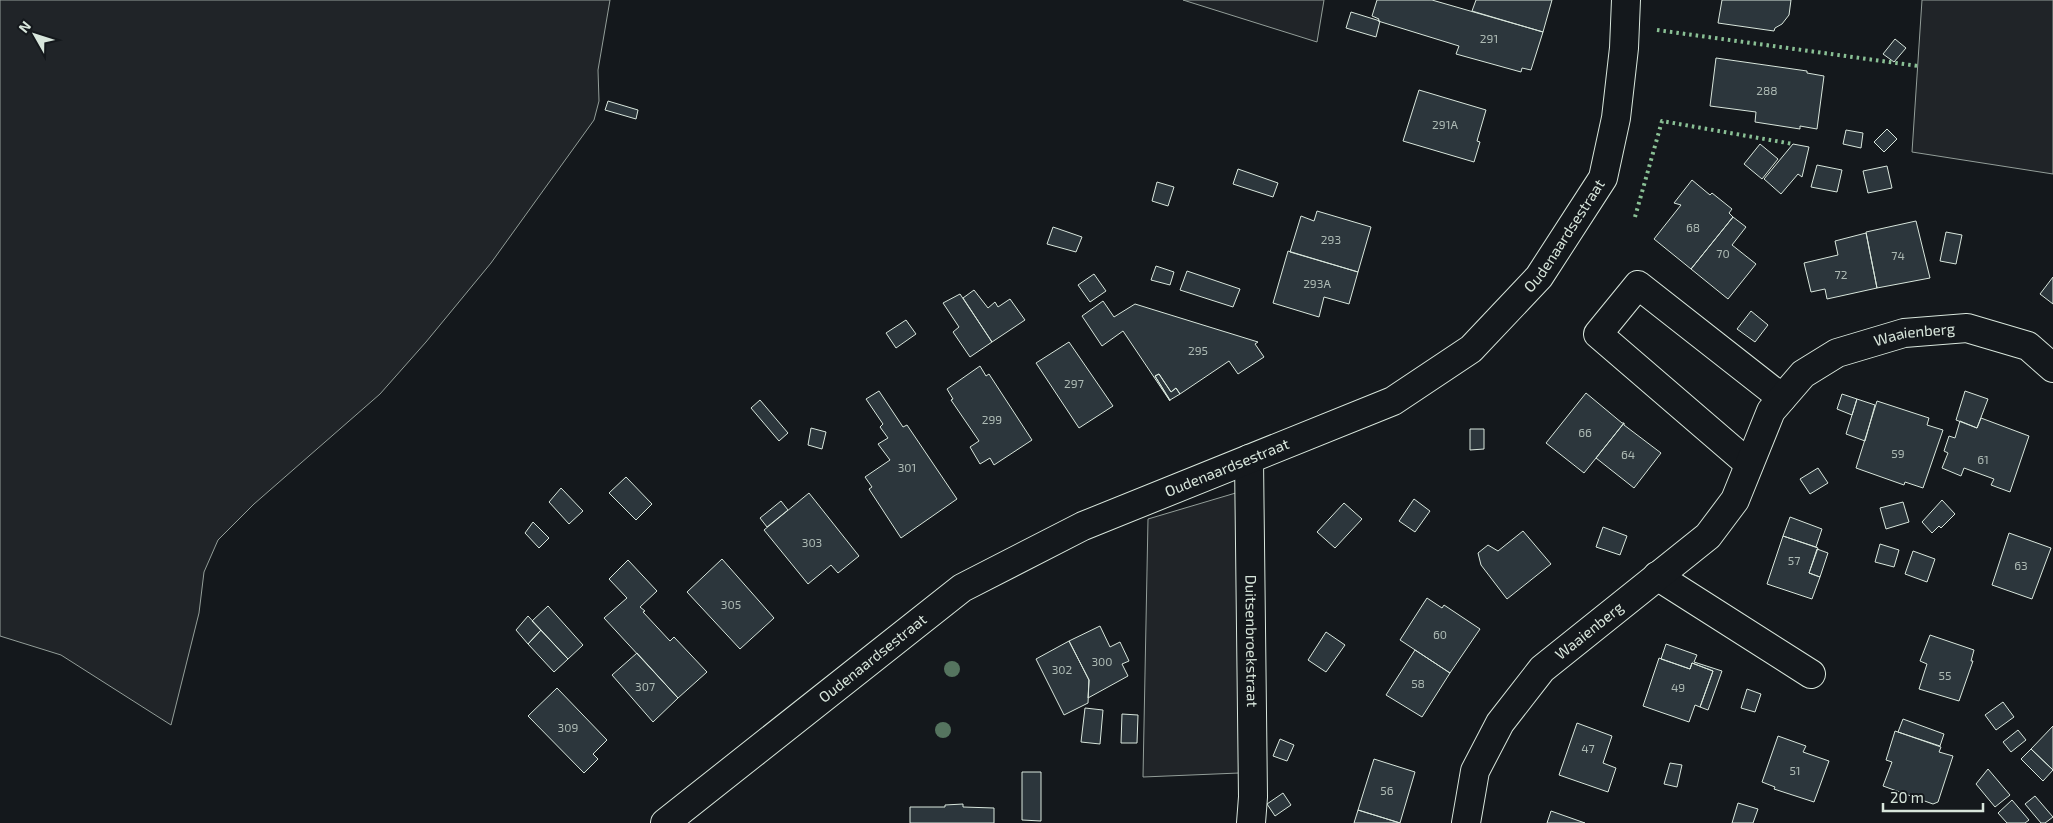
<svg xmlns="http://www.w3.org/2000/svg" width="2053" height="823" viewBox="0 0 2053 823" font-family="'Exo 2',sans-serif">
<rect width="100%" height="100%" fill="#14181c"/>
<path fill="#202428" stroke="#939e99" d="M0,0h610l-12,70 1,31 -5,19 -103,143 -65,79 -46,52 -126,110 -36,36 -14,32 -5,41 -28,112 -110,-70 -61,-19z
M1183,0h141l-7,42z
M1922,0h131v174l-141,-22z
M1239,492v281l-96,4 5,-258z"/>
<path fill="#2c363c" stroke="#d8e6dc" d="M1377,0h55l111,32 -12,38 -9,-2 -1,4 -65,-18 3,-8 -81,-25 1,-2 -7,-3z
M1476,0h76l-9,32 -71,-21z
M1722,0h69l-2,15 -7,9 -7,4 -1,3 -56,-8z
M1351,12l29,9 -4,16 -30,-9z
M1895,39l11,9 -12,14 -11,-8z
M1716,58l91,13v2l17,3 -7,53 -17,-3v3l-45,-7 1,-10 -46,-6z
M1419,90l67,20 -9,31 3,1 -6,20 -71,-21z
M608,101l30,9 -2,9 -31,-9z
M1887,129l10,10 -13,13 -10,-10z
M1846,130l17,3 -2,15 -18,-4z
M1760,144l18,15 -16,20 -18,-15z
M1793,144l16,3 -7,30 -4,-3 -17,20 -17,-15z
M1817,165l25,5 -5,22 -26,-5z
M1887,166l5,22 -24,5 -5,-22z
M1238,169l40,14 -5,14 -40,-13z
M1692,180l18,15 2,-2 20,16 -3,4 4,4 -42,52 -37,-30 27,-34 -7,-2z
M1157,182l17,5 -6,19 -16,-5z
M1317,211l54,16 -13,45 -68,-20 11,-36 13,5z
M1733,217l13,10 -14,18 24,19 -28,35 -37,-30z
M1916,221l14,57 -53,10 -11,-56z
M1053,227l29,10 -6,15 -29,-8z
M1946,232l16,3 -6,29 -16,-3z
M1866,233l11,55 -50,11 -2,-10 -14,3 -7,-29 34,-8 -3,-14z
M1288,251l70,21 -9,32 -25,-7 -5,20 -46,-14z
M1156,266l18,6 -4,13 -19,-5z
M1187,271l53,18 -7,18 -53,-17z
M1094,274l12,17 -16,11 -12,-17z
M2053,277v27l-13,-10z
M974,290l14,18 7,-6 3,5 12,-8 15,21 -33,22 -29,-44z
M960,294l32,48 -22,15 -17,-25 6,-5 -16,-24z
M1103,301l11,16 21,-13 123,38 -3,2 9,13 -26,17 -9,-13 -49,33 -4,-6 -5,4 -12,-18 -4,2 15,25 -47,-70 -21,15 -20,-30z
M1751,311l17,14 -13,17 -18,-13z
M906,320l10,14 -20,14 -10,-15z
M1069,342l44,64 -34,22 -43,-65z
M980,366l6,10 3,-2 43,66 -38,25 -4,-7 -10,6 -10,-17 9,-6 -28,-41 2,-1 -6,-10z
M1159,374l12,18 5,-4 4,6 -10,6 -15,-24z
M879,391l24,36 4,-2 50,74 -56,39 -32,-49 3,-2 -7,-10 25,-17 -12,-16 10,-6 -8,-11 3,-3 -17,-25z
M1965,391l23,8 -11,29 -21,-8z
M1586,393l36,30h2l-40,50 -38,-30z
M1842,394l15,5 -5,16 -15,-6z
M1857,399l18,6 -10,36 -19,-7z
M760,400l28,33 -9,8 -28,-33z
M1877,401l52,17 -2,7 16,5 -20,58 -18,-6 -1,3 -48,-17z
M1981,418l48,18 -19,56 -19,-7 3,-6 -30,-11 -3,8 -19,-8 6,-15 -4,-2 5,-15 6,2 5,-17 17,7z
M1624,423v2l37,28 -27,35 -38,-30z
M811,428l15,4 -4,17 -14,-4z
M1470,429h14v20l-14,1z
M1818,468l10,15 -18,11 -10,-15z
M626,477l26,27 -16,16 -27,-27z
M561,488l22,23 -14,13 -20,-22z
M809,493l50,63 -21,17 -7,-8 -23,19 -44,-54z
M1414,499l16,12 -15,21 -16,-11z
M1942,500l13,14 -14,14 -2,-2 -7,7 -10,-11z
M781,501l7,9 -21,17 -7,-9z
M1903,502l6,20 -23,7 -6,-21z
M1344,503l18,16 -27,29 -18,-16z
M1790,517l32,12 -6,18 -33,-11z
M533,522l16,16 -10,10 -14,-15z
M1603,527l24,9 -7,19 -24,-8z
M1523,531l28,33 -44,35 -26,-34 -3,-12 10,-8 10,6z
M2009,533l42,15 -19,51 -40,-14z
M1783,536l35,12 -9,25 11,4 -8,22 -45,-15z
M1880,544l19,6 -5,17 -19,-5z
M1817,549l11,4 -8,24 -11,-4z
M1913,551l22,8 -8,23 -22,-8z
M722,559l52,59 -34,31 -53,-57z
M628,560l29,31 -17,16 5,4 -2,1 27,29 4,-4 33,35 -29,26 -74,-80 23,-20 -18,-19z
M1427,598l15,10 2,-3 36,24 -30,44 -50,-33z
M548,606l35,39 -15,14 -36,-38z
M528,616l13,14 -13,14 -12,-14z
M1100,626l10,21 10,-5 9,19 -7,3 6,12 -40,22 1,-18 -20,-39z
M541,630l27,29 -14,13 -26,-28z
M1326,632l19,13 -19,27 -18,-12z
M1930,635l44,15 -3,11h2l-14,40 -40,-12 8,-25 -7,-3z
M1069,641l20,39 -1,23 -24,12 -28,-56z
M1666,644l31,11 -3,7 28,9 -14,39 -8,-3 13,-36 -21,-8 -2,6 -29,-10z
M1415,650l35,23 -28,44 -36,-22z
M637,653l41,45 -25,24 -41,-47z
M1659,658l31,11 2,-6 21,8 -13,36 -5,-2 -6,17 -46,-16z
M557,688l50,52 -14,14 5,5 -14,14 -56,-57z
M1747,689l14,5 -6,18 -14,-4z
M2003,702l11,15 -18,13 -11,-15z
M1085,708l18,2 -3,34 -19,-2z
M1122,714l16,1 -1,28h-16z
M1903,719l41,15 -4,12 -42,-14z
M1577,723l35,13 -9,27 13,5 -8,24 -49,-17z
M2053,726v44l-22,-21z
M2018,730l8,10 -15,12 -8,-10z
M1895,731l46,16 -2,5 14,4 -15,46 -5,2 -50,-18 9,-24 -6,-2z
M1778,736l28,10 -3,6 26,9 -15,41 -40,-13 1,-2 -13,-5z
M1280,739l14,6 -7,16 -14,-5z
M2031,749l22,21 -10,11 -22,-22z
M1374,759l41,13 -15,51 -42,-13z
M1670,763l12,2 -5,22 -13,-3z
M1988,769l22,26 -15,12 -19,-23z
M1022,772h19v49l-19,-1z
M1283,793l8,12 -16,11 -8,-12z
M2035,796l18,21 -8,6h-4l-16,-19z
M2012,800l17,20 -4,3h-18l-9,-10z
M1738,803l20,6 -5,14h-21z
M963,804v3l31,1v15h-84v-16h35v-2z
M1358,810l42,13h-46z
M1551,811l34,12h-38z"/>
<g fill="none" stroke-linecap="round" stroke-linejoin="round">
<defs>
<g id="minor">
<path id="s1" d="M1249,459l4,338 -2,26"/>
<path d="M1749,464l-151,-130 40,-49 144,113"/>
<path d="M1657,576l154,98"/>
<path id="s2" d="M1466,823l9,-52 25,-48 42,-54 166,-133 27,-36 36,-89 32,-37 34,-21 67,-20 63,-5 61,18 25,22"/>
</g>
<g id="major">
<path id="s3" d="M665,823l297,-235 121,-62 310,-125 78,-52 68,-72 64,-99 13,-60 8,-70 2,-48"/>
</g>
</defs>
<use href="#minor" stroke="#d8e6dc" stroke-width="30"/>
<use href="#major" stroke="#d8e6dc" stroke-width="30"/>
<use href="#minor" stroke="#14181c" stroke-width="28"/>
<use href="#major" stroke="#14181c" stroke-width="28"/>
<path stroke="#8ac095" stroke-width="4" stroke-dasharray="2.5 4" stroke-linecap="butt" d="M1657,30l261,36
M1635,217l27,-96 131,23"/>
</g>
<g fill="#55745f">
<circle cx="952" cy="669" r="8"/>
<circle cx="943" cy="730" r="8"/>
</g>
<g text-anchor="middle" stroke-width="4" stroke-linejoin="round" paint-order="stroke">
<g font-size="12" fill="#adbab4">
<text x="1489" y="43">291</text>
<text x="1767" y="95">288</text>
<text x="1445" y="129">291A</text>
<text x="1693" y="232">68</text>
<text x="1331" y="244">293</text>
<text x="1723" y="258">70</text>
<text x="1898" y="260">74</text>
<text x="1841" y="279">72</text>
<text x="1317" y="288">293A</text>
<text x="1198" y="355">295</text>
<text x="1074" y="388">297</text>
<text x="992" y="424">299</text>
<text x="1585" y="437">66</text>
<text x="1898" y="458">59</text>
<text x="1628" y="459">64</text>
<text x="1983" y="464">61</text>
<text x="907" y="472">301</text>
<text x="812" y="547">303</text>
<text x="1794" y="565">57</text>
<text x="2021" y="570">63</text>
<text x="731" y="609">305</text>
<text x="1440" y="639">60</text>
<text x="1102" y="666">300</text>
<text x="1062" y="674">302</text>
<text x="1945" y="680">55</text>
<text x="1418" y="688">58</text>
<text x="645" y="691">307</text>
<text x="1678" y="692">49</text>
<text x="568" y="732">309</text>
<text x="1588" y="753">47</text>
<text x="1795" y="775">51</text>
<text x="1387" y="795">56</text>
</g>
<g font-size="15" fill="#d8e6dc" stroke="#14181c">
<text dy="5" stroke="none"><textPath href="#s3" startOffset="1090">Oudenaardsestraat</textPath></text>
<text dy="5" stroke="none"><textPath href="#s2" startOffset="698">Waaienberg</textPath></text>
<text dy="5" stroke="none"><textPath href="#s3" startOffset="670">Oudenaardsestraat</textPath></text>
<text dy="5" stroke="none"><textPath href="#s2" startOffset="236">Waaienberg</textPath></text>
<text dy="5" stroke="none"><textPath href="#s1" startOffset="182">Duitsenbroekstraat</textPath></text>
<text dy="5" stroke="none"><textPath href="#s3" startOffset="265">Oudenaardsestraat</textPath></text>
</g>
</g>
<g transform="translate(35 35) rotate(309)" stroke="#14181c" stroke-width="4" paint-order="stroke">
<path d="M0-4L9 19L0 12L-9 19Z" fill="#d8e6dc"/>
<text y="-8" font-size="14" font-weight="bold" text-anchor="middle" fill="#d8e6dc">N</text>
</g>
<path d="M1883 803v8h100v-8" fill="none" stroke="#d8e6dc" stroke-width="2.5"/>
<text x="1890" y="803" font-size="15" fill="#d8e6dc" stroke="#14181c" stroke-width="4" paint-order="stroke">20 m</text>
</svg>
